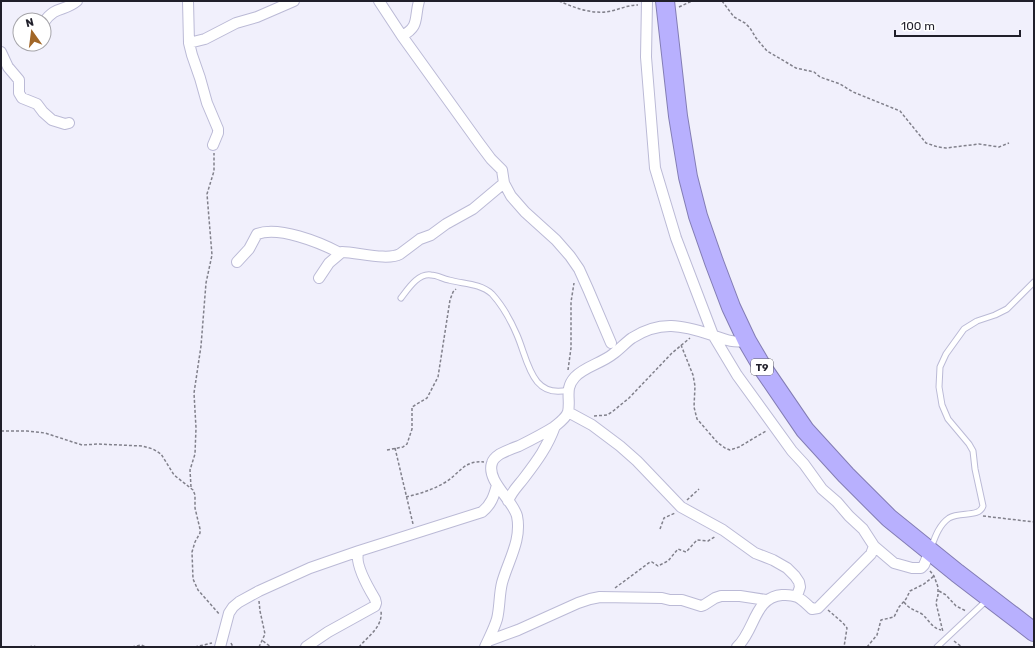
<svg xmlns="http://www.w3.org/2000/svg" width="1035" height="648" viewBox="0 0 1035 648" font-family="Rubik,sans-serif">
<rect width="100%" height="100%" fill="#f1f0fc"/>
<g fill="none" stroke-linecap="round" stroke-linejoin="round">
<defs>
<path id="lane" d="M401,298c7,-9 17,-25 30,-23 6,0 12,4 18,5 14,4 31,3 43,14 10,11 19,27 25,41 11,25 14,64 51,55
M931,548c4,-11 8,-23 18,-30 11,-7 30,0 34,-12l-8,-37 -2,-18 -4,-7 -21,-25 -6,-14 -3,-18 1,-20 6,-13 18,-25 13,-8 18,-6 12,-6 27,-27
M937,647l50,-47"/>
<path id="street" d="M188,1l1,42 3,12 8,23 7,25 11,26v4l-5,12
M379,1l23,35 77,107 12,16 11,11 2,13 7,13 14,16 31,28 14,16 9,13 9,20 23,54
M647,1l-1,56 9,111 21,70 37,97 24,40 55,76 12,13 18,25 15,13 12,14 14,13 11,17 20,17 18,5h9l3,-3 6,-14
M44,22c12,-17 20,-10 33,-21
M402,36c18,-10 12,-17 17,-35
M189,43l16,-4 31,-16 21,-6 37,-16
M1,52l7,15 11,13v13l3,5 15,6 6,8 9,8 13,4 4,-1
M237,262l12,-13 8,-15c22,-8 62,8 83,19
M319,278l10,-15 13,-11c15,0 45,9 58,2l20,-15 11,-4 15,-11 27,-15 31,-26
M568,412l24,13 28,21 17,15 44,46 42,23 32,23 18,7 14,8 8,8 4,6 1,5 -3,9
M508,501c4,-10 10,-15 16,-23 13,-17 24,-32 31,-52
M488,641l30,-11 60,-27 12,-4 10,-2 62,1 8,2h12l19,6 3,-1 11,-7 6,-2h19l26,4
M220,647l9,-34 4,-6 6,-5 20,-11 51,-23 49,-17
M306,647l22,-15 47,-26 1,-3 -1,-4c-6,-10 -22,-37 -16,-48l123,-39c9,-7 12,-16 15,-27
M485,647c4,-9 9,-18 12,-28 3,-12 2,-24 5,-36 6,-22 20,-43 15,-67 -4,-16 -31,-35 -25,-53 1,-4 5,-7 8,-9 6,-3 13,-6 19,-8 12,-6 24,-12 35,-19 5,-4 12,-9 14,-15 3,-13 -4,-23 7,-35 9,-10 27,-14 38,-23 7,-5 12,-11 19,-16 28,-18 50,-13 80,-3 14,5 20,8 35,6
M737,647c18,-16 17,-50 45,-52 16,-1 19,4 30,14l6,-1 53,-54 3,-8"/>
<path id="highway" d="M665,1l13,115 10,61 10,39 16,46 17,45 16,34 17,29 41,60 41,45 43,43 68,55 77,59"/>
</defs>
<use href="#lane" stroke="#bbbad6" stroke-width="7"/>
<use href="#street" stroke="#bbbad6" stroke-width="12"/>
<use href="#highway" stroke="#837db4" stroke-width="20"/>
<path stroke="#81808b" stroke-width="1.5" stroke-dasharray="3 2" stroke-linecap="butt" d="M559,1c16,7 34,14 52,10 9,-2 17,-6 27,-6
M722,1l12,16 11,6 5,5 6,10 11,13 29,17 18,4 6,5 20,7 13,8 47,19 26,32 12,4 8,1 33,-4 20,3 10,-4
M679,7l13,-6
M681,345l12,30 2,11 -1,21 3,12 21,24 7,5 5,2 9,-3 27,-16
M568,370l3,-22v-46l3,-19
M594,416l13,-1 5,-3 17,-14 43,-45 18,-15
M1,431h26l18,2 37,12 16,-1 44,2 11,3 8,5 13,21 19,15 2,5v13l5,21v4l-5,9 -3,10 1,27 5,11 22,25
M395,448l18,76
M387,450l16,-3 4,-3 5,-15v-22l15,-9 11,-21 12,-77 3,-8 3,-3
M191,487l-1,-17 5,-16 1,-26 -2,-35 7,-47 5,-63 6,-28 -5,-61 7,-23v-18
M406,497c13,-3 26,-7 38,-14 16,-9 19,-23 40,-21
M687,500l12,-11
M983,516l51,6
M660,529l4,-11 11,-5
M930,571l4,5 4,11v8l-2,8 7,29
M615,588l35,-26h2l6,4 10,-5 10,-12 8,3 11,-12 11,1 8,-5
M939,591l7,4 10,11 10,5
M904,602c5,7 11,8 18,12 7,6 10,14 19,16
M828,610l15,13 4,5 -3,19
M263,641l8,6
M954,641l8,6
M231,643l2,4
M29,647l4,-1 4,1
M132,647l9,-2 5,2
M195,647l17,-4
M259,647l6,-13 -5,-23 -1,-10
M359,647c9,-11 24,-20 22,-36
M867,647l10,-12 4,-15 13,-3 5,-10 7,-8 4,-8 14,-7 10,-8"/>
<use href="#lane" stroke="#fff" stroke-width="5"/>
<use href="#street" stroke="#fff" stroke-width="10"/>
<use href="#highway" stroke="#b8b0fe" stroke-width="18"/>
</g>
<g text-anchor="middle" stroke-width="3" stroke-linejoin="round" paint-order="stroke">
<rect fill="#fff" stroke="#63626a" stroke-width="1" x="751" y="359" width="22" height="16" rx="3"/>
<g font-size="10" font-weight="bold" fill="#201f2a">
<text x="762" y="371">T9</text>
</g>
</g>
<rect width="1035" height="648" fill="none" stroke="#201f2a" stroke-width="4"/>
<g transform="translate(32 32) rotate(346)"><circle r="19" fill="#ffffff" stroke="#a6a5aa"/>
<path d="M0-3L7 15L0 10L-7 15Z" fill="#a16627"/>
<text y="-6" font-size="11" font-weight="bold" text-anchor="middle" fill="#201f2a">N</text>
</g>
<path d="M895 30v6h125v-6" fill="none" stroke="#201f2a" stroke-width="2"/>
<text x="901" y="30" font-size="12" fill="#201f2a" stroke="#ffffff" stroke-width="3" paint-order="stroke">100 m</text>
</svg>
